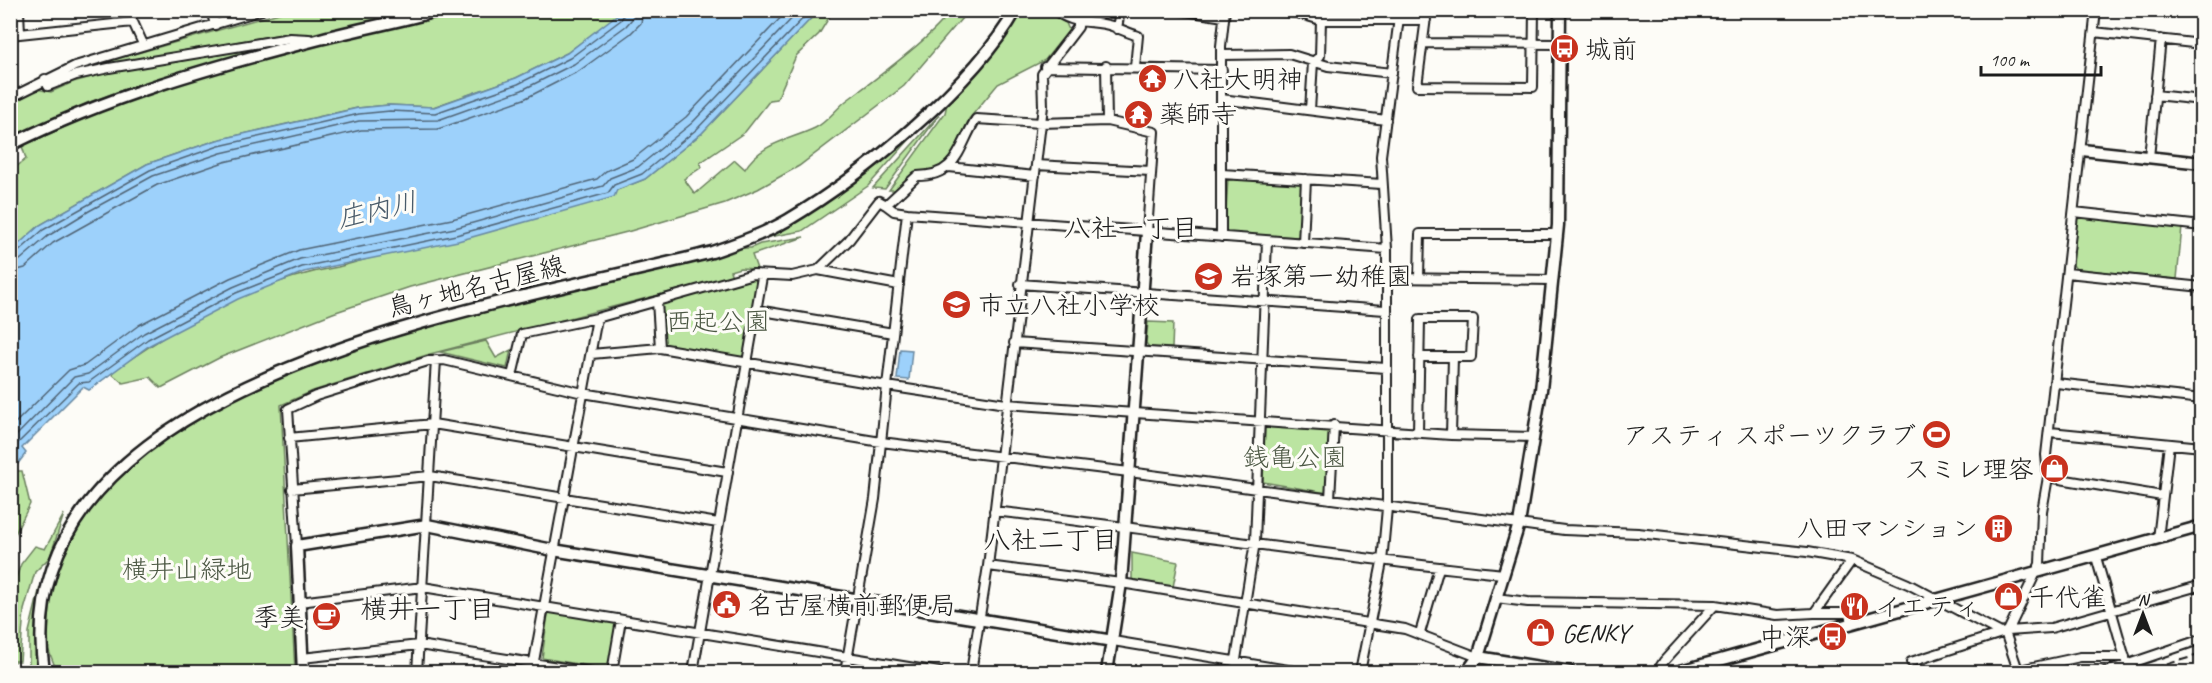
<svg xmlns="http://www.w3.org/2000/svg" width="2212" height="683" viewBox="0 0 2212 683" font-family="Caveat,'Klee One',sans-serif">
<rect width="100%" height="100%" fill="#fdfcf7"/>
<filter id="ink" filterUnits="userSpaceOnUse"><feTurbulence type="fractalNoise" baseFrequency=".0167" numOctaves="2"/><feDisplacementMap in="SourceGraphic" scale="12" xChannelSelector="R" yChannelSelector="G"/><feConvolveMatrix kernelMatrix="1 2 1 2 8 2 1 2 1" color-interpolation-filters="sRGB"/></filter>
<g filter="url(#ink)">
<path fill="#bbe4a1" stroke="#6c805e" stroke-width="1.5" d="M286,11h147l-117,26 -28,-4 -207,36z
M457,11h166l-56,42 -51,25 -83,29 -44,-2 -32,3 -140,32 -70,24 -107,61 -29,26v-80l15,-12 -4,-13 103,-46 58,-19 88,-25z
M818,11h15l-14,23 -23,22 -19,43 -7,1 -25,32 -45,31 2,4 -18,12 11,15 40,-34 10,9c15,-26 45,-29 70,-41 11,-5 21,-19 31,-27 20,-15 98,-72 103,-90h19l-64,75 -105,80 -41,23 -33,14 -98,29 -217,55 -77,26 -114,45 -58,30 -11,-11 -27,6 -12,-10c66,-48 146,-93 227,-106l279,-77 28,-11 57,-46z
M1020,11h28v2l18,10 3,7 -24,30 -47,24 -29,35 -16,35 -10,10 -10,8 -19,1 -16,17h-9l56,-77 3,-14z
M291,43l-163,45 -41,15 -76,37 -1,-36 27,-15 14,3 22,-10 37,-10z
M935,111l-67,75 -66,45 -44,8z
M939,115l-54,74 -12,-1z
M1228,178l74,5 2,3 -3,49 -3,2 -70,-4 -3,-3z
M2082,217l100,10 -5,52 -101,-10 -3,-4 4,-46z
M804,237l-52,18 5,14 -17,-1 -10,3 2,5 -302,78 -117,37 -32,14 14,267h-238l-10,-26 5,-67 43,-83 67,-60 141,-71 129,-41 245,-58 60,-18h14l9,-4z
M754,279l4,3 -14,73 -4,3 -77,-14 -2,-38 2,-3z
M1148,322l25,1 -1,25 -23,-1 -3,-4z
M486,341l10,17 15,-8 -4,18 -67,-16z
M1268,425l64,4 -5,64 -64,-11 2,-55z
M11,471h11l8,33 -19,38z
M64,514l-14,43 -15,15 -11,38 -4,51h-7l2,11h-4v-61l5,-33 5,-14 14,-18 10,3z
M1132,553l46,9 -5,25 -41,-7z
M40,587l-5,42 3,43h-9v-40z
M552,612l63,10 2,3 -7,42 -3,2 -65,-11 6,-44z"/>
<path fill="#9dd1fb" stroke="#6989a2" stroke-width="1.5" d="M623,10l195,1 -116,122 -57,46 -28,11 -3,7 -156,44 -154,31 -66,27 -88,46 -61,45 -6,-3 -61,61 4,5 -15,20v-222l29,-26 107,-61 70,-24 141,-32 31,-3 45,2 82,-29 51,-25z
M900,349l12,1 -3,30 -12,-1z"/>
<g fill="none" stroke-linecap="round" stroke-linejoin="round">
<path stroke="#506475" stroke-width="1.5" d="M10,255l7,-2 26,-23 107,-60 69,-24 140,-32 31,-3 45,2 83,-29 52,-26 51,-38 5,-10
M10,263l10,-3 28,-24 41,-25 64,-35 68,-23 138,-32 79,-1 84,-30 52,-26 52,-38 6,-7 2,-9
M10,272l15,-4 28,-25 104,-58 67,-23 137,-32 77,-1 86,-30 55,-28 51,-37 11,-11 2,-13
M10,428l59,-58 16,-5 54,-40 91,-47 69,-28 153,-31 145,-40 9,-8 27,-12 53,-42 102,-107
M10,442l64,-65 14,-3 56,-41 89,-46 67,-28 155,-31 148,-42 7,-8 28,-11 54,-44 108,-113
M10,463l7,-9 1,-11 61,-60 10,-1 59,-43 88,-46 66,-26 154,-32 152,-42 6,-8 28,-11 55,-45 114,-119"/>
<defs>
<path id="street" d="M19,10l1,24
M211,10l4,15
M1056,10c13,15 39,10 56,16 8,3 17,7 26,10l-3,31
M1179,10l45,7
M1266,10l31,3 24,7h105
M1427,10l-10,76 116,1 1,-77
M1117,29l3,-19
M2094,32l108,12
M10,35l123,-13 10,22
M1423,43l137,1
M1221,55l68,-1 39,12 64,7
M1106,66l1,55
M1045,67l177,3
M45,79l3,7 28,-11 33,-7 181,-30 19,1
M2155,95l47,5
M10,98l65,-32 187,-56
M1221,99l165,21
M1310,110l3,-48 7,-6 1,-36
M2149,157l12,-118
M1036,165l115,6
M949,167l86,9
M1222,174l160,10
M886,205l8,6 13,2
M2074,212l128,14
M1221,237v-191l4,-36
M1303,243l3,-64
M1387,249l-480,-36 -20,173 119,18 445,31 82,2
M818,270l31,-30 30,-39 7,4 31,-29c41,0 41,-28 59,-57l65,4 66,-2 47,11 -7,100
M2067,273l135,14
M1386,278l166,2
M1419,278l1,-44h137
M1020,284l365,26
M657,301l3,47
M757,310l136,23
M1014,343l372,25
M591,354l69,-6 227,38 -12,113 -30,173
M512,376l10,-42 75,-16
M2056,383l146,16
M1418,432l2,-113h53l-2,38h-52
M2050,432l152,15
M1451,435l2,-78
M289,438l144,-14 294,48
M2048,477l114,19
M292,489l138,-13 288,47
M1330,499l4,-74
M994,511c170,19 339,46 509,63
M2158,539l11,-95
M297,546l-9,-137 28,-13 112,-35 16,-1 139,33 298,49 248,30 435,58 74,3 169,19 45,8 56,24 93,49
M2096,557l33,115
M988,566l133,17 284,46 73,28
M1496,598l32,4 187,3
M299,602l124,-15 516,85
M1814,613h33l8,9
M2008,631l32,-67 2,-53 6,-34 -2,-22 50,-445
M2005,632l13,38
M1420,633l19,-65
M1113,641l187,31
M302,658l117,-13 171,27
M1911,662l97,-31 43,-3 151,-43
M417,672l19,-312
M532,672l65,-354 156,-44 39,2 26,-6 81,15
M612,672l9,-52
M693,672l69,-395
M971,672l17,-106 48,-401 7,-59 -1,-32 36,-47v-6
M1234,672l21,-130 12,-301
M1360,672l22,-110 5,-54v-259l-6,-93 19,-146
M1657,672l7,-11 51,-56 62,10 37,-2 38,-53
M2010,672l70,-15h45
M2105,672l97,-33"/>
<path id="secondary" d="M10,145c98,-49 201,-78 306,-105 41,-11 83,-18 124,-30
M2082,150l120,13
M1478,657l92,15
M44,672c-44,-301 471,-368 668,-420 26,-9 52,-18 76,-32 74,-44 186,-135 228,-210
M303,672l-6,-126 130,-21 126,25 560,91
M1107,672l14,-89 26,-351
M1467,672l11,-15 41,-133 22,-134 17,-165 2,-215
M1677,672l525,-146"/>
</defs>
<use href="#street" stroke="#1c1c1c" stroke-width="12"/>
<use href="#secondary" stroke="#1c1c1c" stroke-width="15"/>
<use href="#street" stroke="#fdfcf7" stroke-width="8"/>
<use href="#secondary" stroke="#fdfcf7" stroke-width="10"/>
<path stroke="#1c1c1c" stroke-width="2" stroke-dasharray="9 4.5" stroke-linecap="butt" d="M2141,672l61,-18
M2184,672l18,-5"/>
</g>
</g>
<defs>
<symbol id="bus-disc" viewBox="-11 -11 22 22"><circle r="9.5" fill="#c8321e" stroke="#fdfcf7"/><path d="M-5-6H5V4H4V6H2V4H-2V6H-4V4H-5ZM-3.5-4V0h7V-4ZM-3.5 1.2v1.5H-2V1.2ZM2 1.2v1.5H3.5V1.2Z" fill="#fff"/></symbol>
<symbol id="temple-disc" viewBox="-11 -11 22 22"><circle r="9.5" fill="#c8321e" stroke="#fdfcf7"/><path d="M0-6L5-2H3V0L6.5 2.5H4V6H1.5V3h-3V6H-4V2.5H-6.5L-3 0V-2H-5Z" fill="#fff"/></symbol>
<symbol id="school-disc" viewBox="-11 -11 22 22"><circle r="9.5" fill="#c8321e" stroke="#fdfcf7"/><path d="M0-5L7-2L0 1L-7-2ZM-4 1L0 2.5L4 1V4Q0 6-4 4Z" fill="#fff"/></symbol>
<symbol id="stadium-disc" viewBox="-11 -11 22 22"><circle r="9.5" fill="#c8321e" stroke="#fdfcf7"/><path d="M0-5a6.5 5 0 1 0 0 10a6.5 5 0 1 0 0-10ZM-3.5-1.8h7v3.6h-7Z" fill="#fff"/></symbol>
<symbol id="shop-disc" viewBox="-11 -11 22 22"><circle r="9.5" fill="#c8321e" stroke="#fdfcf7"/><path d="M-5-2.5h2.3a2.7 3.5 0 0 1 5.4 0H5L5.5 6h-11ZM-1.5-2.5h3a1.5 2.3 0 0 0-3 0Z" fill="#fff"/></symbol>
<symbol id="building-disc" viewBox="-11 -11 22 22"><circle r="9.5" fill="#c8321e" stroke="#fdfcf7"/><path d="M-4-6H4V6H1V3H-1V6H-4ZM-2.5-4.3h1.7v1.8h-1.7ZM.8-4.3h1.7v1.8H.8ZM-2.5-1h1.7V.8h-1.7ZM.8-1h1.7V.8H.8Z" fill="#fff"/></symbol>
<symbol id="civic-disc" viewBox="-11 -11 22 22"><circle r="9.5" fill="#c8321e" stroke="#fdfcf7"/><path d="M-.6-6.5H3V-4.5H.6V-3L4-1V1h2V6H-6V1h2V-1L-.6-3ZM-1.2 2.5V6h2.4V2.5Z" fill="#fff"/></symbol>
<symbol id="restaurant-disc" viewBox="-11 -11 22 22"><circle r="9.5" fill="#c8321e" stroke="#fdfcf7"/><path d="M-5-6h1v4h1v-4h1v4h1v-4h1v5L-1.5 .5V6h-2V.5L-5-1ZM5-6V6H3V1.5H1.5Q1.5-4 5-6Z" fill="#fff"/></symbol>
<symbol id="cafe-disc" viewBox="-11 -11 22 22"><circle r="9.5" fill="#c8321e" stroke="#fdfcf7"/><path d="M-5.5-4.5H6V0H3Q3 3.5 0 3.5H-2.5Q-5.5 3.5-5.5 0ZM3-3.2v2h1.7v-2ZM-6 4.5H4V6H-6Z" fill="#fff"/></symbol>
</defs>
<g fill-rule="evenodd">
<use href="#bus-disc" x="1548" y="32" width="33" height="33"/>
<use href="#temple-disc" x="1136" y="62" width="33" height="33"/>
<use href="#temple-disc" x="1122" y="98" width="33" height="33"/>
<use href="#school-disc" x="1192" y="260" width="33" height="33"/>
<use href="#school-disc" x="940" y="288" width="33" height="33"/>
<use href="#stadium-disc" x="1920" y="418" width="33" height="33"/>
<use href="#shop-disc" x="2038" y="452" width="33" height="33"/>
<use href="#building-disc" x="1982" y="512" width="33" height="33"/>
<use href="#shop-disc" x="1992" y="580" width="33" height="33"/>
<use href="#civic-disc" x="710" y="588" width="33" height="33"/>
<use href="#restaurant-disc" x="1838" y="590" width="33" height="33"/>
<use href="#cafe-disc" x="310" y="600" width="33" height="33"/>
<use href="#shop-disc" x="1524" y="616" width="33" height="33"/>
<use href="#bus-disc" x="1816" y="620" width="33" height="33"/>
</g>
<g text-anchor="middle" stroke-width="6" stroke-linejoin="round" paint-order="stroke">
<g font-size="26" fill="#1c1c1c" stroke="#fdfcf7" text-anchor="start">
<text x="1585" y="58">城前</text>
<text x="1173" y="88">八社大明神</text>
<text x="1159" y="123">薬師寺</text>
<text x="1230" y="285">岩塚第一幼稚園</text>
<text x="978" y="314">市立八社小学校</text>
<text x="1916" y="444" text-anchor="end">アスティ スポーツクラブ</text>
<text x="2034" y="478" text-anchor="end">スミレ理容</text>
<text x="1978" y="537" text-anchor="end">八田マンション</text>
<text x="2029" y="606">千代雀</text>
<text x="748" y="614">名古屋横前郵便局</text>
<text x="1875" y="615">イエティ</text>
<text x="305" y="626" text-anchor="end">季美</text>
<text x="1562" y="642">GENKY</text>
<text x="1811" y="646" text-anchor="end">中深</text>
</g>
<g font-size="26" fill="#1c1c1c" stroke="#fdfcf7">
<text transform="translate(476 286) rotate(-14)" y="9">鳥ヶ地名古屋線</text>
</g>
<g font-size="26" fill="#4c5844" stroke="#fdfcf7">
<text x="718" y="330">西起公園</text>
<text x="1295" y="466">銭亀公園</text>
<text x="187" y="578">横井山緑地</text>
</g>
<g font-size="27" font-style="italic" fill="#495b6a" stroke="#fdfcf7">
<text transform="translate(377 210) rotate(-13)" y="9">庄内川</text>
</g>
<g font-size="27" fill="#1c1c1c" stroke="#fdfcf7">
<text x="1131" y="237">八社一丁目</text>
<text x="1051" y="549">八社二丁目</text>
<text x="428" y="618">横井一丁目</text>
</g>
</g>
<rect width="2212" height="683" fill="none" stroke="#fdfcf7" stroke-width="36"/>
<rect x="18" y="18" width="2176" height="647" fill="none" stroke="#1c1c1c" stroke-width="2" filter="url(#ink)"/>
<g transform="translate(2143 614)" stroke="#fdfcf7" stroke-width="4.5" paint-order="stroke">
<path d="M0-4.5L10 22L0 15L-10 22Z" fill="#1c1c1c"/>
<text y="-9" font-size="16" font-weight="bold" text-anchor="middle" fill="#1c1c1c">N</text>
</g>
<path d="M1981 66v9h120v-9" fill="none" stroke="#1c1c1c" stroke-width="3"/>
<text x="1990" y="66" font-size="18" fill="#1c1c1c" stroke="#fdfcf7" stroke-width="4.5" paint-order="stroke">100 m</text>
</svg>
